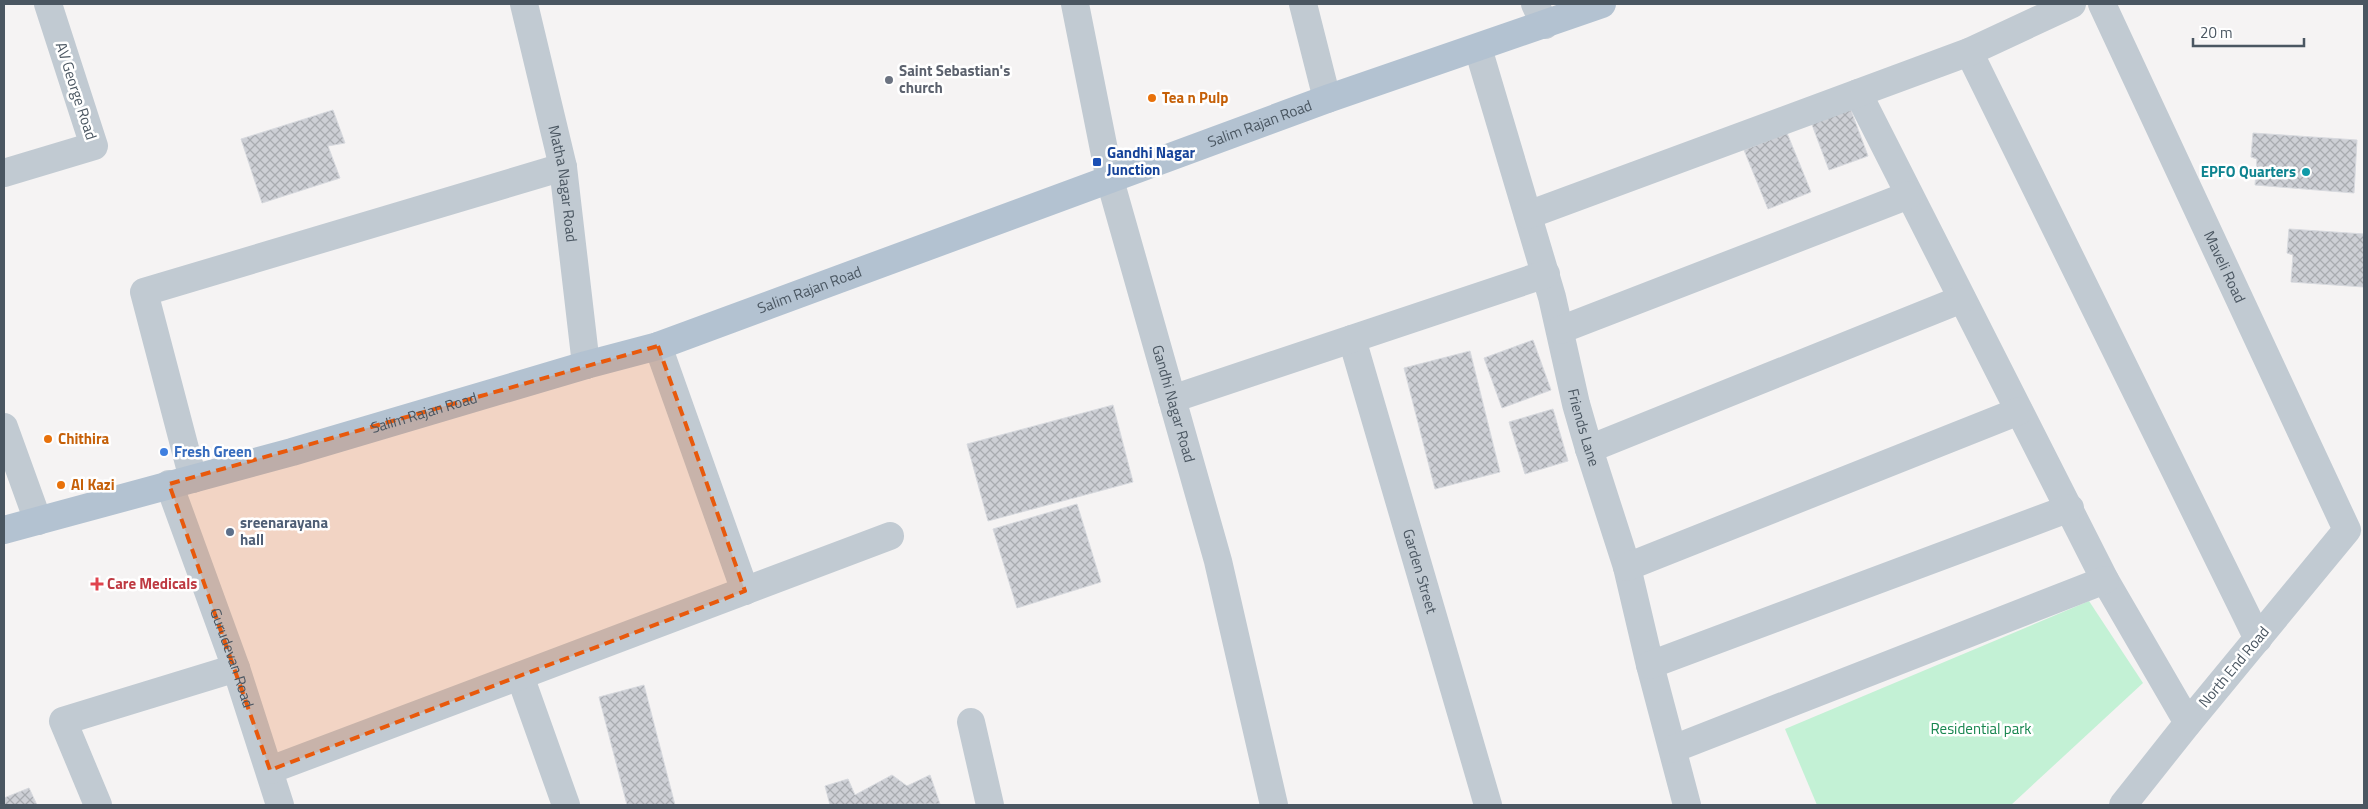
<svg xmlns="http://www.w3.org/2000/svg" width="2368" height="809" viewBox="0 0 2368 809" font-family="'Titillium Web',sans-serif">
<defs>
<pattern id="building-cross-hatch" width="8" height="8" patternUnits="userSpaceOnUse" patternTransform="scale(1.25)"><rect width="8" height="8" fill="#cdcfd5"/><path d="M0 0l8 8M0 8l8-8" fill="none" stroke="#a8abb0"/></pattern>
</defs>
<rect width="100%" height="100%" fill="#f5f3f3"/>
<path fill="#c3f1d5" d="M2089,601l54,82 -132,122h-194l-32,-76z"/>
<path fill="url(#building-cross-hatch)" stroke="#d7d9de" d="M1850,108l18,48 -39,14 -18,-48z
M333,110l12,33 -17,3 12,32 -78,25 -21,-64z
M1787,133l24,59 -43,17 -24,-59z
M2253,133l104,7 -3,53 -99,-8 2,-26 -6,-2z
M2289,229l75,5v53l-73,-5 2,-27 -6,-2z
M1533,340l18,50 -49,18 -18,-50z
M1470,351l30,121 -65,17 -31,-121z
M1113,405l20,77 -145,39 -21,-77z
M1553,409l15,52 -43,13 -16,-52z
M1077,504l24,78 -84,26 -24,-79z
M644,685l31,120h-48l-28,-108z
M892,775l15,11 23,-11 10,29 -110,1 -5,-19 23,-7 7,16z
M29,788l8,17h-33v-7z"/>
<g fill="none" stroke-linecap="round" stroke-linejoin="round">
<g stroke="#c1cad2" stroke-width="28">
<path id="s1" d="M524,4l39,163 23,198"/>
<path id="s2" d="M1075,4l35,176 108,381 56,244"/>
<path d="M1303,4l24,95"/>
<path d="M1535,4l10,21"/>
<path id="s3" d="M2102,4l245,526 -159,193 -65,82"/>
<path id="s4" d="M1478,48l74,249 24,107 13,45 38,118 23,98 37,140"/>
<path d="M1969,52l289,587"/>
<path d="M1858,93l247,487 83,143"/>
<path d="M4,173l90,-27 -46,-142"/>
<path d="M1528,215l441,-163 103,-48"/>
<path d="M1560,330l349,-135"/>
<path id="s5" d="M1352,339l136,466"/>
<path d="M658,346l87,245"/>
<path d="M1172,399l374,-125"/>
<path d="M4,427l34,94"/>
<path d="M1589,449l373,-150"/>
<path d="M193,479l-49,-187 419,-125"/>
<path id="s6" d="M169,484l67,184 44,137"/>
<path d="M1627,567l392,-156"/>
<path d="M1650,665l420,-157"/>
<path d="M520,676l46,129"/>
<path d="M971,722l19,83"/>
<path d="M1673,749l432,-169"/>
<path d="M270,770l620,-234"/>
<path d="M98,805l-35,-84 173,-53"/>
</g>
<path stroke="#b3c2d1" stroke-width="28" id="s7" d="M4,530l288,-78 294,-87 72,-19 669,-247 275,-95"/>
</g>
<path fill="#e8590c" fill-opacity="0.2" stroke="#e8590c" stroke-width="4" stroke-dasharray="10 6" stroke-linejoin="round" d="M658,346l87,245 -475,179 -101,-286z"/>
<circle fill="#6b7280" stroke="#fff" stroke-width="2" cx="889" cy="80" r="5"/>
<g fill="#e8710a" stroke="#fff" stroke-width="2">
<circle cx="1152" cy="98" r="5"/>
<circle cx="48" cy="439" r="5"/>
<circle cx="61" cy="485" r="5"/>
</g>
<rect fill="#1a4fb4" stroke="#fff" stroke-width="2" x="1092" y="157" width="10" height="10" rx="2.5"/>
<circle fill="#0f9aa8" stroke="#fff" stroke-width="2" cx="2306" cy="172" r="5"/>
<circle fill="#3f7fe0" stroke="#fff" stroke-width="2" cx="164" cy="452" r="5"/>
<circle fill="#5c6f8a" stroke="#fff" stroke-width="2" cx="230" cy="532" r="5"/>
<path fill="#e0444e" stroke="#fff" stroke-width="2" d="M94.5 576.5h5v5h5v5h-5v5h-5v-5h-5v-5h5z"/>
<g text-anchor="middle" stroke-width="5" stroke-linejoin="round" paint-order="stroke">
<g font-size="15" font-weight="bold" fill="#5b616d" stroke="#fff" text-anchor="start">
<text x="899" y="76">Saint Sebastian's<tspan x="899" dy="17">church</tspan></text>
</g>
<g font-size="15" fill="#4a5661" stroke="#fff">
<text transform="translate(76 91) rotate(72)" y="5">AV George Road</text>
<text dy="5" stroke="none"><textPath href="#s7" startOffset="1321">Salim Rajan Road</textPath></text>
<text dy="5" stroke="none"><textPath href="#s1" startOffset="184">Matha Nagar Road</textPath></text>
<text dy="5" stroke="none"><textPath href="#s3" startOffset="290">Maveli Road</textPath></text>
<text dy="5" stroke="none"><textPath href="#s7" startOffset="841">Salim Rajan Road</textPath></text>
<text dy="5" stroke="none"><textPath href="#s2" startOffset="412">Gandhi Nagar Road</textPath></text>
<text dy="5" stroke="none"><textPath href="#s7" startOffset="436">Salim Rajan Road</textPath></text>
<text dy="5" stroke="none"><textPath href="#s4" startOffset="394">Friends Lane</textPath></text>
<text dy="5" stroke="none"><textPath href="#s5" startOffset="242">Garden Street</textPath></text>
<text dy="5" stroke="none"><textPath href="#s6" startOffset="185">Gurudevan Road</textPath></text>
<text transform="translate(2234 667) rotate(-50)" y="5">North End Road</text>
</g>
<g font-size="15" font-weight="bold" fill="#c56008" stroke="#fff" text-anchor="start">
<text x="1162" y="103">Tea n Pulp</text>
<text x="58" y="444">Chithira</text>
<text x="71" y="490">Al Kazi</text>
</g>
<g font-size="15" font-weight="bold" fill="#164399" stroke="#fff" text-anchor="start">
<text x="1107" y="158">Gandhi Nagar<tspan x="1107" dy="17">Junction</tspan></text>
</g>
<g font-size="15" font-weight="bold" fill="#0d838f" stroke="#fff" text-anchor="end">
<text x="2296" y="177">EPFO Quarters</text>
</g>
<g font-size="15" font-weight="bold" fill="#366cbe" stroke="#fff" text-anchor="start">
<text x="174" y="457">Fresh Green</text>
</g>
<g font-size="15" font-weight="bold" fill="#4e5e75" stroke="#fff" text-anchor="start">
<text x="240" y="528">sreenarayana<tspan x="240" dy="17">hall</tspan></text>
</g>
<g font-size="15" font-weight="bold" fill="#be3a42" stroke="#fff" text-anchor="start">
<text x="107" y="589">Care Medicals</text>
</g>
<g font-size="15" fill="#17864f" stroke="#fff">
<text x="1981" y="734">Residential park</text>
</g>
</g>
<rect width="2368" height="809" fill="none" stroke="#4a5661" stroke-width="10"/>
<path d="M2193 38v8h111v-8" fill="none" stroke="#4a5661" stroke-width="2.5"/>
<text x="2200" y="38" font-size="15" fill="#4a5661" stroke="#ffffff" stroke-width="4" paint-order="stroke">20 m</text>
</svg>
